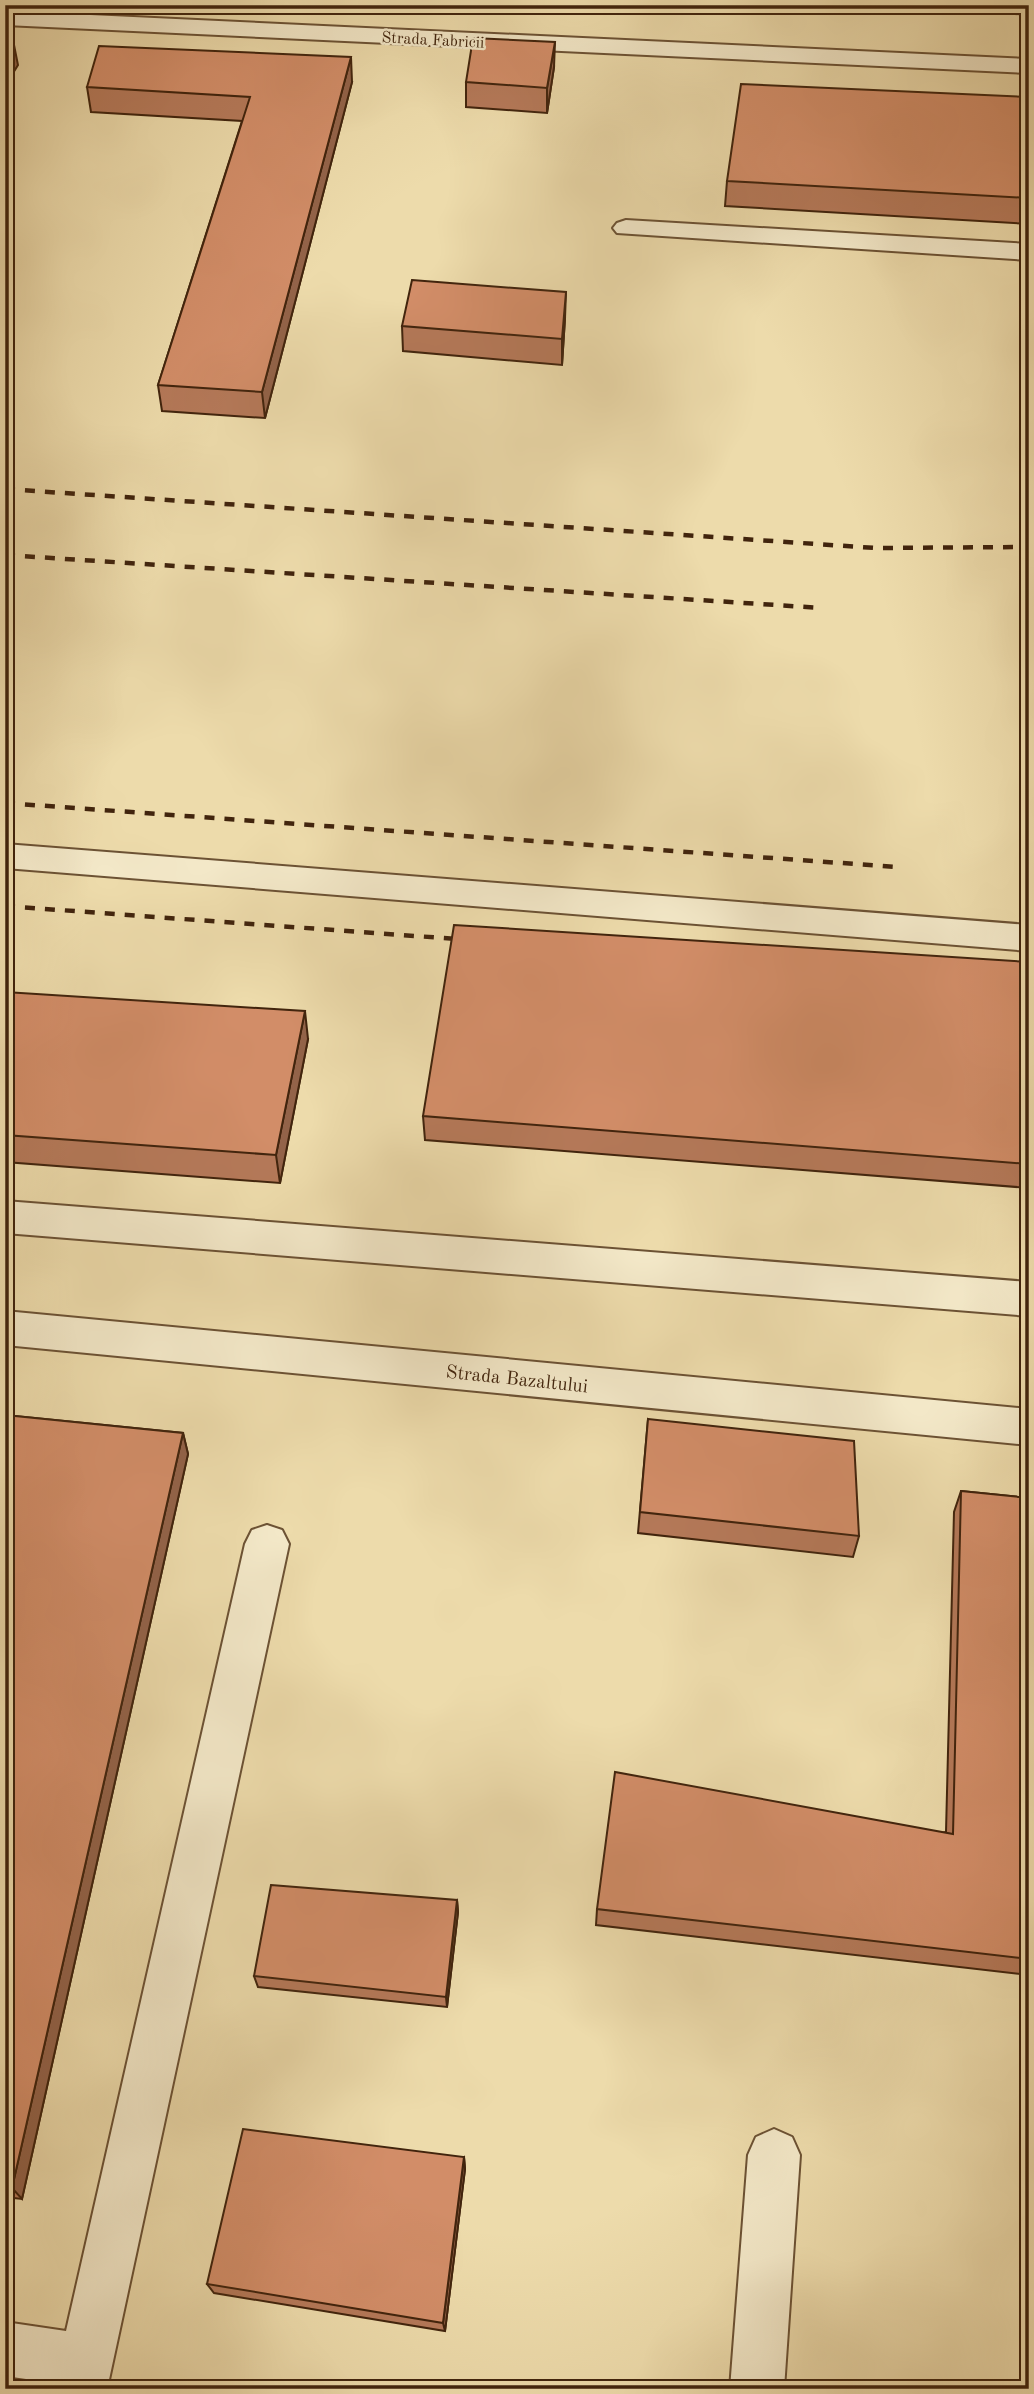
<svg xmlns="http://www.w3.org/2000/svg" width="1034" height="2394" viewBox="0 0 1034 2394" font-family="'Old Standard TT',serif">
<rect width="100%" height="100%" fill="#eddbab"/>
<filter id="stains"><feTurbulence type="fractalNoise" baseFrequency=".00286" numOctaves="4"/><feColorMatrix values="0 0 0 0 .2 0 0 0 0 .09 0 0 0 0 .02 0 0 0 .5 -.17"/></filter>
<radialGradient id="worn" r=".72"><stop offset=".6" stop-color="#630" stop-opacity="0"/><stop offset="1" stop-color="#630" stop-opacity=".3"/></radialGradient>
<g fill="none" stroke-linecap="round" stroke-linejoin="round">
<defs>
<path id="minor" d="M990,5h39v9l-28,-2z
M5,11l1024,48v14l-1024,-48z
M626,220l403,24v16l-412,-27 -4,-5 4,-5z
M5,844l1024,81v26l-1024,-83z
M5,1201l1024,81v34l-1024,-83z
M5,1311l1024,98v36l-1024,-100z
M267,1525l15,5 7,14 -182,845h-54l1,-6 -49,-7v-54l61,9 179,-787 7,-14z
M774,2129l18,8 8,18 -16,234h-54l18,-234 8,-18z"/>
</defs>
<use href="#minor" stroke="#6c5234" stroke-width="4"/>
<use href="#minor" fill="#f3e8c8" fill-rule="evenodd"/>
<path stroke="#41240d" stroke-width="4.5" stroke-dasharray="10 10" stroke-linecap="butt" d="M5,489l870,59 154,-1
M5,555l817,53
M5,803l892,64
M5,906l465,34"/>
</g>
<path fill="#b57959" stroke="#41240d" stroke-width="2" d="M554,67l-7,46 -81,-6v-25z
M352,82l-87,336 -103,-7 -4,-26 84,-264 -151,-9 -4,-25z
M1029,97v127l-304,-18 2,-25z
M565,318l-3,47 -159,-14 -1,-25z
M1029,962v226l-604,-48 -2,-24z
M5,992l303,47 -28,144 -275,-21z
M5,1415l178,18 5,21 -166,745 -17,-2z
M648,1419l211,117 -6,21 -215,-24z
M961,1491l68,7v477l-433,-50 1,-16 349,-77 8,-320z
M457,1900l1,12 -11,95 -189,-20 -4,-11z
M464,2157l1,12 -20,162 -231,-38 -7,-9z"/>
<path fill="#936349" stroke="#41240d" stroke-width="2" d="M13,40l5,25 -13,21v-33z
M555,42l-1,25 -7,46v-25z
M351,57l1,25 -87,336 -3,-26z
M566,292l-1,26 -3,47v-26z
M305,1011l3,28 -28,144 -4,-28z
M183,1433l5,21 -166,745 -10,-11z
M457,1900l1,12 -11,95 -1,-10z
M464,2157l1,12 -20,162 -2,-8z"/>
<path fill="#d28d68" stroke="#41240d" stroke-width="2" d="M473,38l82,4 -8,46 -81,-6z
M5,39l8,1 -8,13z
M99,46l252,11 -89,335 -104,-7 92,-288 -163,-10z
M741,84l288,13v101l-302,-17z
M412,280l154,12 -4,47 -160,-13z
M454,925l575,37v202l-606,-48z
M5,992l300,19 -29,144 -271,-20z
M5,1415l178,18 -171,755 -7,-1z
M648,1419l206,22 5,95 -219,-24z
M961,1491l68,7v461l-432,-50 18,-137 338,62z
M271,1885l186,15 -11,97 -192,-21z
M243,2129l221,28 -21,166 -236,-39z"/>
<g text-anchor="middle" stroke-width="5" stroke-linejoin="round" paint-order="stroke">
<g font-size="16" fill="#41240d" stroke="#f3e8c8">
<text transform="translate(433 39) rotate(3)" y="6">Strada Fabricii</text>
</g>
<g font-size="19" fill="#41240d" stroke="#f3e8c8">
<text transform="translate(517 1378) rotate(6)" y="7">Strada Bazaltului</text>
</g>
</g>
<rect width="1034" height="2394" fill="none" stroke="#eddbab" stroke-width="28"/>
<rect x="7" y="7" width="1020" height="2380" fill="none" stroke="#41240d" stroke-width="3.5"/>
<rect x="14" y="14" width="1006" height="2366" fill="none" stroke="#41240d" stroke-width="2"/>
<rect width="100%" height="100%" filter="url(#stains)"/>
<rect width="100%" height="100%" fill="url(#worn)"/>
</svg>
